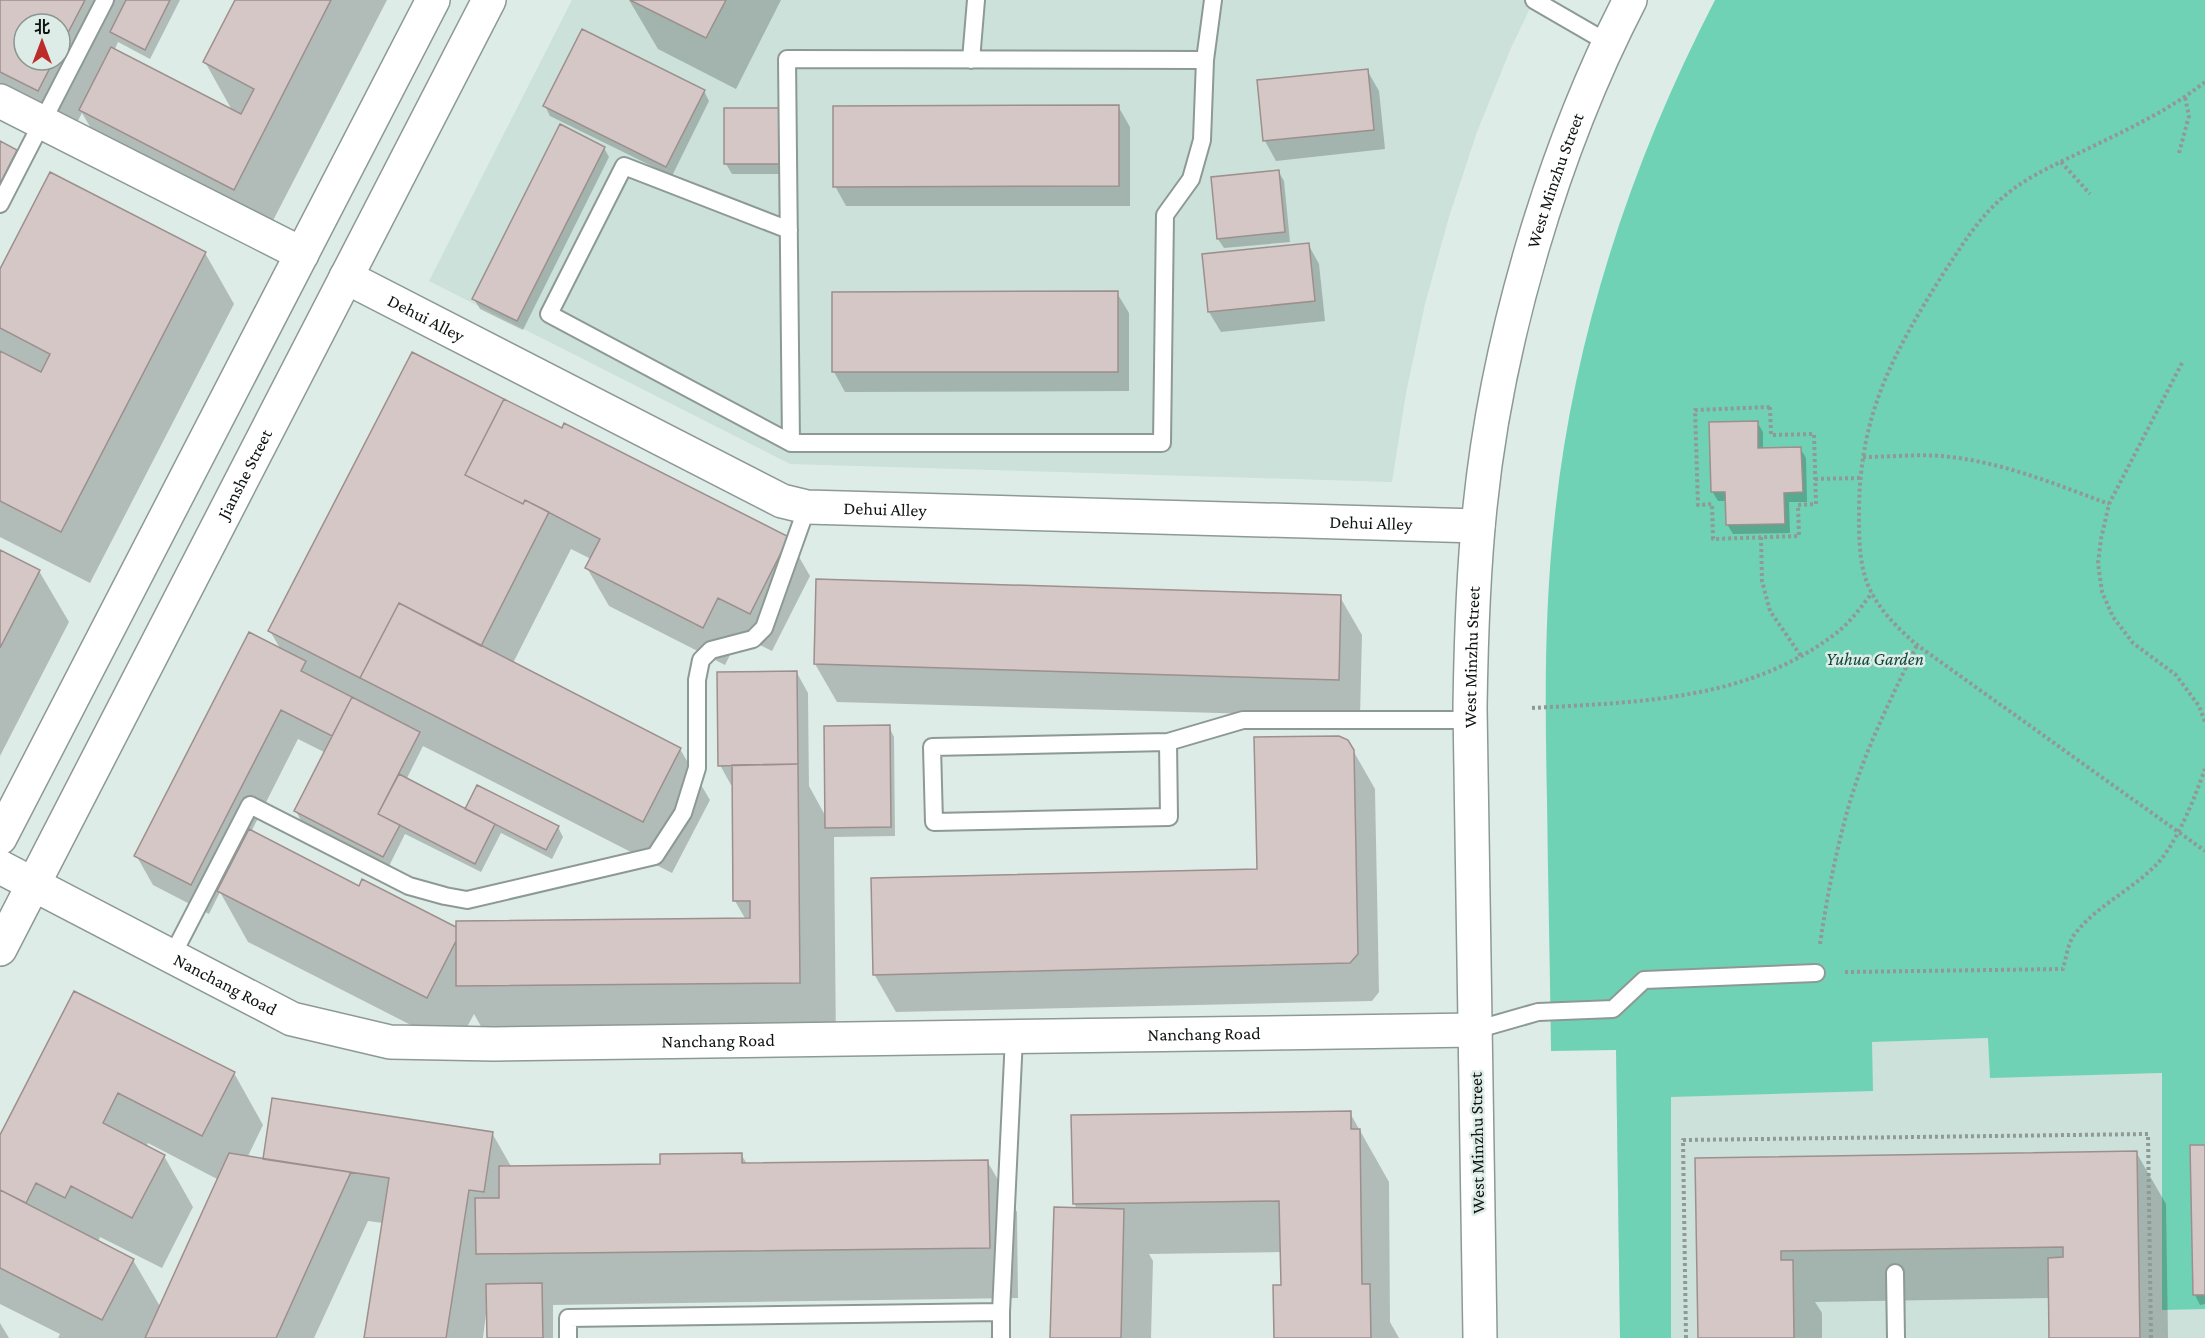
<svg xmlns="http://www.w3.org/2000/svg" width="2205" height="1338" viewBox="0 0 2205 1338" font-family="'Crimson Pro','Noto Sans SC',serif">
<rect width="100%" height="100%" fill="#deece7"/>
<path fill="#cbe1d9" d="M572,0h962l-23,48 -34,84 -28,85 -24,87 -19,89 -14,89 -602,-18 -361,-183z
M1989,1038l1,39 172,-4v236h43v29h-585l-4,-288z"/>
<path fill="#70d2b5" d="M1715,0h490v1309l-43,1v-237l-172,5 -2,-40 -116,4 1,49 -202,6v241h-51l-4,-288 -65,1c-1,-84 -3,-167 -4,-250 -2,-96 -3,-191 8,-287 19,-179 77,-354 160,-514z"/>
<path fill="#0003" fill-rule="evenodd" d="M0,0h180l-30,59 -32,-17 -4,9 119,61 -28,-50 32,-62h150l-124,240 -153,-79 -28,-48 -15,29 -67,-35zM24,24h36v36h-36z
M629,0h152l-45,89 -78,-40z
M1367,70l12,21 6,58 -109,12 -11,-20z
M704,91l5,10 -37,75 -122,-60 -5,-10z
M1118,106l12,21v79h-284l-11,-20z
M778,109l6,10v55h-52l-6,-10z
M0,143l16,8 6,10 -22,42z
M604,148l5,9 -86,173 -43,-21 -6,-10z
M1278,171l6,10 6,61 -66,6 -6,-9z
M1308,244l11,20 6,57 -104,11 -12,-20z
M205,253l29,51 -144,279 -90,-46v-265z
M1117,293l12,20v78l-284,1 -11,-20z
M1757,422l6,10v17l37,-1 6,10 1,44h-18l1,31 -57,1 -6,-10v-23h-9l-6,-10z
M562,430l226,108 22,38 -38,75 -32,-16 -15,30 -116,-59 -22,-38 4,-9 -20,-10 -58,114 167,86 30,51 -38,73 -249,-127 -17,34 60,31 92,16 5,10 -11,22 -51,-26 -20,39 -76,-38 -16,32 -88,-45 -5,-10 30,-58 -28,-14 -47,93 109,56 95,40 291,-8 -11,-19 -1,-116h-3l-11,-20 77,-92 11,20 1,93 17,31 63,-90 5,10 1,99 -61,1 2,209 -342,3 -20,-35 -18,34 -208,-106 -28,-50 -11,22 -56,-29 -17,-30 145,-205 -11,-19z
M0,551l39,20 30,51 -69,134z
M1340,597l22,38 -2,82 -523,-15 -22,-38z
M1350,745l25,44 4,203 -7,9 -476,11 -22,-38 385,-103z
M75,993l159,80 29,52 -16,33 17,2 228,-27 20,35 150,-3 79,-11 6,10 240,-3 30,51 1,86 -465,7v33h-65v-24h-2l-3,24h-117l17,-115 -15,-2 -54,117h-256l2,-4 -60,-30v-166zM148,1143l71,37 -58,128 -28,-48 -35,-18 2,-5 62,31 31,-61 -29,-51 -18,-9z
M1350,1113l39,69 1,140 9,16h-124l7,-51 -1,-35 -132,2 4,7 -2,77h-99l25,-129 -3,-6z
M2205,1146v158l-5,1 -5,-10z
M2136,1152l30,52 2,134h-118v-40l-235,4 7,11v25h-123l-2,-179z
M0,1323l9,15h-9z"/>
<path fill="#d5c7c6" stroke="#9c8f8e" stroke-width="1.5" d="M0,0h85l-25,48v-24h-36v36h30l-16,31 -38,-19z
M126,0h44l-25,50 -35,-18z
M235,0h96l-97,190 -155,-80 32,-63 130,67 13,-25 -51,-27z
M630,0h96l-20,38z
M582,29l123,61 -39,77 -123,-61z
M1368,69l6,61 -111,11 -6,-61z
M1119,105v81l-286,1v-81z
M724,108h55l1,56h-56z
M560,124l45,23 -88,174 -45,-22z
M0,141l17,9 -17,34z
M1279,170l6,62 -68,7 -6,-62z
M50,172l156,80 -145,280 -61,-31v-150l41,21 9,-18 -50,-26v-59z
M1309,243l6,58 -107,11 -6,-58z
M1118,291v81h-286v-80z
M412,352l92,47 -39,76 58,29 2,-4 24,12 -68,134 -82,-43 -39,75 -92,-47z
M504,399l58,29 2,-5 225,114 -39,77 -32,-16 -15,30 -118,-60 15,-29 -75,-39 -2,4 -58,-29z
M1758,421v27l43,-1 2,45 -19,1 1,31 -59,1 -1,-33h-14l-2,-70z
M0,550l40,20 -40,78z
M816,579l525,16 -2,85 -525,-16z
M399,603l282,145 -38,74 -283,-144z
M249,632l57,29 -5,10 51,26 -20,39 -51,-26 -90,175 -57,-29z
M797,671l1,93 -80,2 -1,-94z
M352,697l68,35 -42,82 22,11 -17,32 -89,-46z
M890,725l1,102 -66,1 -1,-102z
M1339,736l9,4 6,10 4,204 -8,9 -477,12 -2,-97 386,-9 -3,-132z
M798,764l2,219 -344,3v-65l294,-3v-17h-17l-1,-136z
M399,774l96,50 -20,40 -97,-50z
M477,785l82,41 -13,24 -81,-41z
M249,829l110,57 3,-7 94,48v14l-29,57 -210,-107z
M74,991l161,81 -33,64 -84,-43 -15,30 62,32 -33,63 -61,-32 -6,12 -29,-15 -10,20 -26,-13v-55z
M272,1098l221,34 -9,60 -15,-2 -23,148h-82l25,-160 -126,-19z
M1351,1111v18h9l2,155h8l1,54h-97l-1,-53h8l-2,-84 -206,3 -2,-89z
M2190,1145h15v150h-12z
M2137,1151l3,187h-91l-1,-80 15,-1v-10l-282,4v9h12l1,78h-96l-3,-180z
M229,1153l122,19 -75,166h-131z
M742,1153v10l246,-3 2,88 -514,6 -1,-56h24v-32l161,-2v-10z
M0,1190l134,69 -32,61 -102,-52z
M1054,1207l70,2 -3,129h-71z
M542,1283l1,55h-56l-1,-54z"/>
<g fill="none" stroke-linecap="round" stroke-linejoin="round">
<defs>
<path id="service" d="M1534,0l76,44
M971,60l5,-60
M0,204l105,-204
M789,230l-165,-64 -75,148 242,129h371l3,-228 26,-36 11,-39 3,-80 8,-60
M791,443l-4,-384 418,1
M1168,742l1,75 -235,5 -2,-75z
M1168,742l75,-22h227
M172,956l78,-151 159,81 36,10 22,4 188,-44 28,-43 14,-45v-88l4,-20 10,-10 42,-11 11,-11 43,-121
M1475,1030l63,-18 75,-3 31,-29 172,-7
M1895,1273l1,65
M1001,1312l13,-275
M568,1338v-20l433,-6v26"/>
<g id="minor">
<path d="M0,101l302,153"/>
<path id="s1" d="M346,277l436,224 25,6 671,19"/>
</g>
<g id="tertiary">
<path id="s2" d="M0,867l292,152 98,23 104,2 981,-14"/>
</g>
<g id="secondary">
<path d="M0,838l433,-838"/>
<path id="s3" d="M0,949l489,-949"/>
<path id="s4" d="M1480,1338l-10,-631c1,-67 3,-133 10,-200 17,-167 73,-358 150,-507"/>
</g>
</defs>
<use href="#service" stroke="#8d9995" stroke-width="20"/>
<use href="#minor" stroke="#8d9995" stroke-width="36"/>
<use href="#tertiary" stroke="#8d9995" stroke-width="36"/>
<use href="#secondary" stroke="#8d9995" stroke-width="36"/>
<path stroke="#8f9995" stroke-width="4" stroke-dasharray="3 3" stroke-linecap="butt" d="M2205,82c-38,30 -83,50 -126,71 -27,13 -56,26 -78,46 -24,21 -40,48 -58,75 -51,81 -84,142 -84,240 0,20 0,40 5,59 7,29 31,53 53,72l288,206
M2179,153l10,-37 -4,-19
M2061,162l29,32
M2182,363l-73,141 -8,35 -3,24 4,29 11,25 20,26 43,32 23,31 6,16
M1770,407l1,28 43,-1 2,70 -18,1 1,31 -86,3 -1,-35 -14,1 -3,-95z
M1863,457c26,0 53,-3 78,-1 59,5 114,28 168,48
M1815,479l46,-1
M1761,537l1,44 8,30 31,45
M1532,708c106,-6 215,-7 303,-74 15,-11 26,-27 37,-41
M1820,944c7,-48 16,-93 29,-139 16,-55 43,-109 68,-160
M1845,972l218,-3c3,-10 5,-26 11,-34 21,-28 56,-44 81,-69 22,-22 39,-67 50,-97
M1686,1338l-3,-198 465,-6 3,204"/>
<use href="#service" stroke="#fff" stroke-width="16"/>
<use href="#minor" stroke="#fff" stroke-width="33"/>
<use href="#tertiary" stroke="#fff" stroke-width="33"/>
<use href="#secondary" stroke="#fff" stroke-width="33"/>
</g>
<g text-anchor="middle" stroke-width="5" stroke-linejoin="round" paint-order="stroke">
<g font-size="18" fill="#0f1312" stroke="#deece7">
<text dy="6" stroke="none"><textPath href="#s4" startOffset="1167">West Minzhu Street</textPath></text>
<text dy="6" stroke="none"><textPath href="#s1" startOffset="90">Dehui Alley</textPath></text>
<text dy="6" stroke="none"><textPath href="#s3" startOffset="534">Jianshe Street</textPath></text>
<text dy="6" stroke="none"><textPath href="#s1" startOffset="594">Dehui Alley</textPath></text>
<text dy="6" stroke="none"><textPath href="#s1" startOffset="1080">Dehui Alley</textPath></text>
<text dy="6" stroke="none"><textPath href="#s4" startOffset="681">West Minzhu Street</textPath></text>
<text dy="6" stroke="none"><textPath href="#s2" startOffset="254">Nanchang Road</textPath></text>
<text dy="6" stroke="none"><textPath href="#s2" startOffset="1244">Nanchang Road</textPath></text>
<text dy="6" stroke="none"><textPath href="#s2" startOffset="758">Nanchang Road</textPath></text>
<text transform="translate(1477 1143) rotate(-91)" y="6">West Minzhu Street</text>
</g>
<g font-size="18" font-style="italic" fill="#0f4638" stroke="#deece7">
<text x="1875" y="665">Yuhua Garden</text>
</g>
</g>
<g transform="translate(42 42)"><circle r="28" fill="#deece7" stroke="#8b9592" stroke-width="1.5"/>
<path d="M0-4.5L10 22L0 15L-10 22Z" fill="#bb2c2b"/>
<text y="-9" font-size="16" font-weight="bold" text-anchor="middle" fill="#0f1312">北</text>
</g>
</svg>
